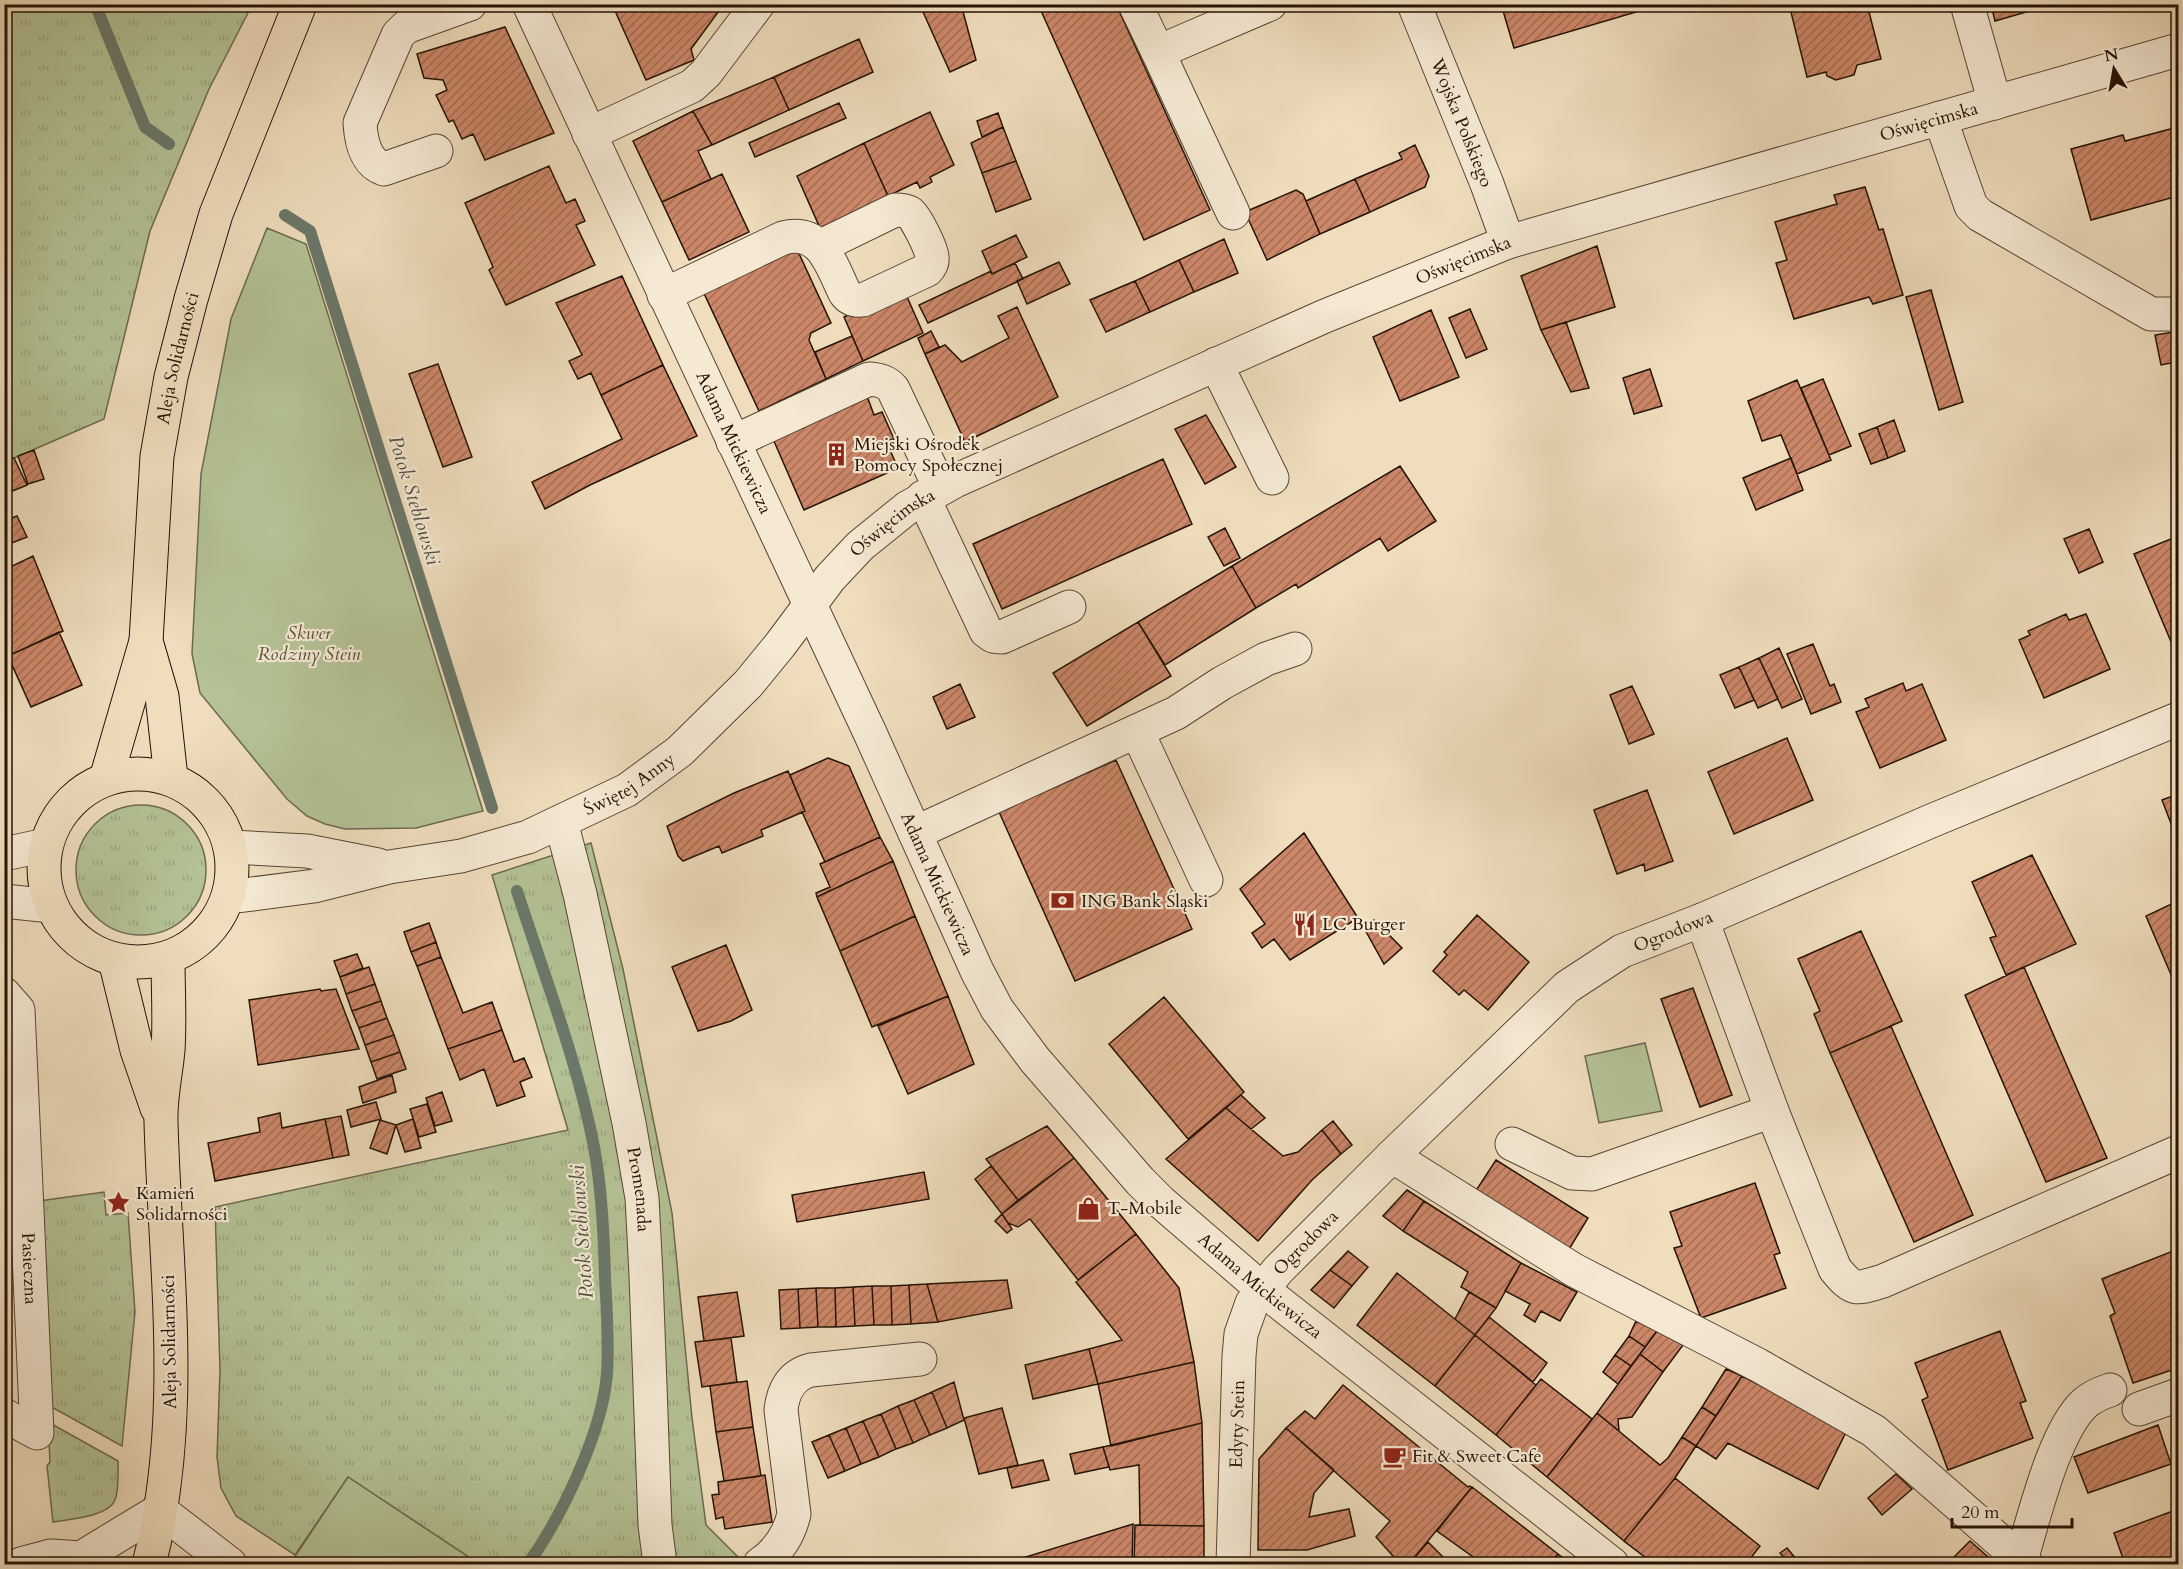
<svg xmlns="http://www.w3.org/2000/svg" width="2183" height="1569" viewBox="0 0 2183 1569" font-family="Cardo,serif">
<defs>
<pattern id="grass-tufts" width="24" height="20" patternUnits="userSpaceOnUse" patternTransform="scale(1.5)"><rect width="24" height="20" fill="#b4c295"/><path d="M3 7l-1-3M5 7V3M7 7l1-3M15 17l-1-3M17 17v-4M19 17l1-3" fill="none" stroke="#9ba67f"/></pattern>
<pattern id="building-hatch" width="6" height="6" patternUnits="userSpaceOnUse" patternTransform="scale(1.5)"><rect width="6" height="6" fill="#cc8768"/><path d="M-1 1l2-2M0 6l6-6M5 7l2-2" fill="none" stroke="#a56d54"/></pattern>
</defs>
<rect width="100%" height="100%" fill="#efddbd"/>
<filter id="stains"><feTurbulence type="fractalNoise" baseFrequency=".00333" numOctaves="4"/><feColorMatrix values="0 0 0 0 .2 0 0 0 0 .09 0 0 0 0 .02 0 0 0 .5 -.17"/></filter>
<radialGradient id="worn" r=".72"><stop offset=".6" stop-color="#630" stop-opacity="0"/><stop offset="1" stop-color="#630" stop-opacity=".3"/></radialGradient>
<path fill="url(#grass-tufts)" stroke="#6c6a4e" stroke-width="1.5" d="M5,5h247l-43,84 -59,142 -46,188 -99,43z
M76 870a65 65 0 1 1 130 0a65 65 0 1 1-130 0Z
M591,843l32,126 49,244 20,205 14,107 39,39h-284l6,-8 -119,-79 -53,78 -59,-39 -15,-28 -4,-31 3,-87 -5,-163 353,-77 -76,-255z
M104,1192l2,23 22,-2 7,99 -13,134 -74,-41 -9,-204z
M48,1422l70,39c0,10 1,30 -3,39 -7,17 -46,19 -62,22l-6,-56 3,-4z"/>
<path fill="#b4c295" stroke="#6c6a4e" stroke-width="1.5" d="M267,228l39,16 177,567 -67,17 -71,1 -20,-5 -18,-8 -20,-17 -87,-106 -8,-39 9,-180 30,-155z
M1645,1043l17,68 -63,12 -14,-67z
M348,1477l119,79 -6,8h-164l-5,-3z"/>
<g fill="none" stroke-linecap="round" stroke-linejoin="round">
<path stroke="#6b786a" stroke-width="12" d="M95,4l50,123 24,17
M285,215l25,16 182,577
M517,891c27,84 60,169 77,256 8,43 10,87 11,131 2,32 4,64 2,96 -5,59 -45,142 -79,190"/>
</g>
<path fill="url(#building-hatch)" stroke="#251306" stroke-width="1.5" d="M612,4h112l-33,45 3,11 -48,20z
M920,4h21l-18,8z
M941,4h20l15,56 -26,12 -27,-60z
M1038,4h78l94,206 -66,30z
M1501,4h162l-149,44z
M1789,4h78l14,55 -24,6 -3,10 -18,5 -9,-4 -1,-4 -19,5z
M1991,4h63l-59,17z
M505,27l49,106 -69,27 -12,-26 -11,5 -9,-19 -4,2 -13,-27 11,-5 -4,-10 -19,-2 -7,-24z
M859,39l14,33 -84,38 -15,-33z
M774,77l15,33 -77,35 -19,-34z
M839,103l7,15 -91,39 -6,-14z
M693,111l19,34 -14,6 13,28 -49,23 -29,-61z
M930,112l24,53 -24,12 2,5 -12,6 -3,-6 -29,14 -24,-53z
M998,113l5,14 -21,10 -5,-16z
M1003,127l13,34 -34,12 -11,-30z
M2178,127v69l-87,24 -20,-71 52,-14 2,6z
M864,143l24,53 -68,32 -23,-52z
M1415,145l14,31 -4,11 -55,25 -15,-33 47,-20 -3,-6z
M1016,161l15,38 -35,13 -14,-39z
M549,166l17,37 9,-4 10,22 -9,4 19,40 -89,40 -17,-35 4,-3 -28,-64z
M722,174l27,58 -60,28 -27,-58z
M1355,179l15,33 -50,22 -14,-33z
M1865,187l14,43 4,-1 20,66 -30,9 -4,-7 -75,22 -18,-56 11,-3 -12,-38 62,-18 -3,-9z
M1296,190l7,4 17,40 -53,26 -22,-48z
M1016,235l11,22 -35,17 -10,-23z
M1224,239l14,34 -44,19 -15,-32z
M1597,246l18,61 -74,23 -20,-54z
M796,247l35,76 -20,10 -2,7 17,39 -67,32 -57,-122z
M1179,260l15,32 -44,20 -15,-31z
M1059,262l11,22 -43,20 -10,-23z
M1015,263l8,16 -95,44 -9,-18 72,-34 1,3z
M622,276l41,89 -62,30 -10,-22 -13,6 -9,-18 13,-6 -26,-52z
M1135,281l15,31 -44,20 -16,-32z
M904,290l19,43 -60,28 -19,-44z
M1931,290l32,112 -24,8 -33,-113z
M1017,307l41,90 -93,45 -40,-88 20,-9 17,17 47,-24 -11,-22z
M1470,309l17,40 -21,9 -17,-40z
M1431,310l28,67 -59,24 -27,-64z
M1566,322l23,66 -18,4 -30,-62z
M931,331l8,16 -14,7 -7,-16z
M2173,332l4,30 -16,3 -6,-30z
M852,336l11,25 -37,18 -11,-27z
M438,364l34,93 -29,10 -34,-93z
M663,365l34,71 -107,49 -45,24 -13,-27 90,-43 -21,-44z
M1650,369l12,37 -28,8 -11,-36z
M1823,379l28,67 -22,9 -28,-67z
M1797,380l34,80 -34,14 -16,-39 -19,6 -14,-40z
M867,396l7,19 8,-3 12,27 -8,2 12,27 -94,42 -31,-71z
M1206,415l30,52 -31,17 -30,-55z
M1894,420l11,31 -17,7 -11,-31z
M1877,427l11,31 -17,6 -12,-30z
M34,450l10,29 -16,5 -10,-28z
M14,458l13,27 -17,7 -6,-13v-17z
M1791,458l12,32 -47,20 -13,-32z
M1163,459l29,65 -190,85 -29,-65z
M1400,466l36,55 -48,30 -8,-13 -82,50 -2,-4 -40,24 -24,-42z
M17,516l10,21 -23,9v-25z
M1225,528l15,30 -16,8 -16,-29z
M2089,529l14,33 -24,11 -15,-34z
M2178,536v106l-6,2 -38,-90z
M33,556l30,75 -55,25 -4,-7v-79z
M1232,566l24,42 -91,57 -27,-43z
M2066,614l3,6 17,-6 24,55 -66,29 -25,-58 11,-5 -2,-4z
M1138,622l33,54 -84,50 -34,-53z
M59,632l23,53 -51,22 -23,-51z
M1813,644l17,42 4,-2 7,18 -30,12 -24,-60z
M1779,648l23,51 -20,9 -23,-50z
M1759,658l19,41 -20,9 -19,-41z
M1739,667l15,33 -19,8 -15,-33z
M1903,683l3,8 16,-7 24,56 -66,28 -24,-56 13,-5 -4,-8z
M960,684l15,33 -28,12 -14,-32z
M1632,686l22,48 -25,10 -19,-49z
M1787,738l26,62 -79,34 -26,-62z
M828,758l21,8 31,71 -55,25 -23,-50 3,-1 -15,-36z
M1116,760l76,169 -117,52 -76,-169z
M788,771l17,40 -44,19 2,6 -41,17 -3,-7 -36,15 -5,-5 -11,-30 67,-33z
M1647,790l26,71 -28,10 -1,-7 -27,10 -23,-64z
M2178,794v48l-16,-42z
M1304,833l54,85 -68,42 -16,-21 -12,9 -10,-15 13,-9 -25,-35z
M880,837l13,24 -76,36 -1,-4 14,-6 -10,-23z
M2032,855l44,89 -70,31 -16,-37 6,-2 -24,-54z
M893,861l22,55 -75,35 -23,-54z
M2178,901v90l-32,-75z
M1477,915l52,47 -41,48 -24,-20 -5,5 -26,-24 14,-16 -3,-3z
M915,916l33,80 -76,31 -32,-76z
M1374,920l28,28 -18,16 -20,-36z
M429,923l7,19 -25,10 -7,-20z
M1861,931l41,90 -72,32 -16,-39 6,-3 -22,-52z
M436,942l5,15 -24,9 -6,-14z
M726,945l26,65 -21,11 -33,10 -26,-64z
M357,954l6,14 -23,9 -6,-16z
M441,957l22,56 29,-11 10,28 -54,19 -31,-83z
M369,967l6,17 -29,10 -6,-17z
M2024,967l83,191 -61,24 -81,-187z
M375,984l6,17 -29,10 -6,-17z
M1693,988l39,107 -32,12 -39,-108z
M320,989l1,2 15,-2 23,60 -101,16 -9,-65z
M948,996l26,68 -66,30 -30,-68z
M1164,997l80,95 -56,47 -79,-95z
M381,1001l6,17 -28,10 -7,-17z
M387,1018l7,17 -29,10 -6,-17z
M1891,1026l82,189 -59,27 -84,-189z
M502,1030l12,32 10,-4 8,19 -12,5 5,14 -28,10 -13,-37 -24,11 -12,-31z
M394,1035l6,17 -29,10 -6,-17z
M400,1052l6,17 -29,10 -6,-17z
M392,1075l4,17 -33,11 -4,-16z
M442,1092l10,29 -17,5 -9,-28z
M1241,1095l24,23 -14,11 -25,-21z
M376,1102l5,17 -30,8 -4,-17z
M427,1104l9,28 -17,5 -9,-28z
M1226,1108l57,48 15,-4 24,-22 19,24 -29,26 -54,61 -92,-82z
M280,1113l2,15 43,-9 8,39 -118,23 -7,-38 52,-11 -2,-14z
M341,1116l8,39 -16,3 -8,-39z
M413,1119l8,29 -16,4 -9,-27z
M380,1120l16,5 -9,29 -17,-6z
M1333,1121l19,24 -11,9 -19,-24z
M1047,1126l27,32 -56,42 -32,-41z
M1074,1158l62,76 -58,46 -48,-61 -12,8 -10,-4 -6,-9z
M1496,1160l92,58 -20,33 -93,-59z
M991,1166l27,34 -16,14 -27,-35z
M924,1172l5,27 -132,23 -5,-27z
M4,1181l6,48h-6z
M1755,1183l25,70 -6,2 12,33 -85,30 -27,-70 8,-2 -12,-34z
M1407,1190l17,11 -21,30 -20,-15z
M1424,1201l97,62 -25,45 -35,-21 7,-15 -65,-41z
M1002,1214l10,15 -5,4 -12,-12z
M1136,1234l43,54 15,74 -96,22 -9,-35 33,-9 -46,-58z
M2178,1249v119l-45,15 -23,-67 5,-3 -13,-34z
M1348,1251l20,16 -16,19 -22,-16z
M1521,1263l56,29 -17,29 -19,-10 -6,11 -11,-7 6,-11 -25,-13z
M1330,1270l22,16 -18,22 -23,-18z
M1397,1273l78,62 -40,51 -78,-61z
M1007,1280l5,28 -74,14 -11,-38z
M927,1284l11,38 -27,2 -2,-39z
M909,1285l2,39 -19,1 -1,-39z
M872,1286l2,39 -19,1 -2,-39z
M872,1286h19l1,39h-18z
M853,1287l2,39 -19,1 -1,-39z
M816,1288h19l1,39h-18z
M816,1288l2,39 -18,1 -2,-39z
M798,1289l2,39 -19,1 -2,-39z
M737,1292l7,44 -40,5 -6,-44z
M1469,1292l27,16 -21,27 -20,-16z
M1489,1317l58,46 -14,19 -58,-47z
M1636,1321l21,10 -12,16 -16,-11z
M1657,1331l26,14 -20,27 -23,-18z
M2000,1331l26,70 -6,2 13,35 -85,32 -26,-70 6,-3 -13,-34z
M1475,1335l61,50 -40,50 -61,-49z
M1629,1336l16,11 -14,19 -16,-11z
M731,1338l6,44 -35,5 -7,-45z
M1089,1349l9,35 -65,15 -8,-34z
M1640,1354l23,18 -31,45 -14,2 1,12 -22,-18z
M1615,1355l16,11 -13,18 -15,-12z
M1194,1362l8,61 -91,23 -13,-62z
M1726,1369l16,7 -26,40 -14,-9z
M1742,1376l105,54 -29,59 -90,-46 -12,16 -20,-13z
M1541,1379l51,40 -45,58 -51,-42z
M747,1381l6,46 -37,5 -6,-46z
M954,1382l10,38 -17,8 -15,-36z
M1343,1385l125,102 1,-1 3,1 -63,77h-9l-24,-27 14,-16 -104,-93 19,-17 10,8z
M932,1392l15,36 -17,7 -16,-35z
M914,1400l16,35 -17,8 -15,-37z
M898,1406l15,37 -17,6 -15,-35z
M1702,1407l14,9 -20,30 -14,-9z
M1002,1408l16,57 -39,9 -15,-56z
M1597,1413l63,52 8,-7 14,-21 14,9 -21,32 -51,63 -77,-64z
M881,1414l15,35 -17,8 -16,-36z
M863,1421l16,36 -18,7 -15,-36z
M1202,1423l2,103 -64,-1 -1,-60 -29,5 -7,-23z
M2158,1425l13,39 -83,29 -14,-36z
M753,1427l8,49 -37,5 -8,-49z
M846,1428l15,36 -16,7 -16,-36z
M1286,1428l48,42 -20,23 -5,24 40,-8 6,27 -48,14h-49l1,-91z
M829,1435l16,36 -17,7 -16,-36z
M1103,1447l6,20 -34,7 -5,-20z
M1043,1460l6,20 -37,8 -5,-20z
M1896,1474l16,15 -30,26 -14,-17z
M765,1475l7,47 -47,7 -2,-12 -7,2 -4,-24 7,-1 -1,-12z
M1675,1478l85,68 -14,18h-92l-30,-23z
M1472,1487l86,67 -9,10h-66l-46,-33z
M2178,1509v55h-53l-11,-31z
M1133,1524l-1,40h-126v-1z
M1135,1525l69,1v38h-70z
M1970,1541l17,15 -8,8h-32z
M1428,1542l22,22h-41z
M1787,1548l9,11 -6,5 -10,-11z
M1558,1554l13,10h-22z
M1987,1556l9,8h-17z"/>
<g fill="none" stroke-linecap="round" stroke-linejoin="round">
<defs>
<g id="minor">
<path id="s1" d="M529,4l341,729 107,238 20,38 38,51 105,121 21,21 101,87 350,275"/>
<path d="M1135,4l23,48 112,-48"/>
<path id="s2" d="M1414,4l73,180 21,58"/>
<path d="M1967,4l28,99"/>
<path d="M1158,52l75,161"/>
<path d="M1940,118l31,88 9,9 171,99h27"/>
<path d="M589,134l103,-48 14,-13 52,-69"/>
<path d="M436,151l-52,18c-18,-6 -23,-28 -24,-46l38,-88 8,-8 64,-23"/>
<path d="M664,295l119,-57c39,-10 48,27 62,55 5,7 10,8 18,7l64,-30c4,-4 6,-7 5,-13 0,-8 -16,-39 -22,-44 -5,-3 -10,-3 -15,-3l-74,36"/>
<path d="M1216,364l56,114"/>
<path d="M733,442l136,-63c10,1 17,2 24,10l47,99"/>
<path d="M923,497l63,134 7,5 9,1 67,-30"/>
<path d="M1137,731l69,149"/>
<path id="s3" d="M561,822l19,72 49,229 13,75 4,77 9,250 5,39"/>
<path d="M915,833l261,-120 46,-30 44,-24 29,-10"/>
<path d="M231,847l76,4 71,14"/>
<path d="M4,854l42,-9"/>
<path id="s4" d="M229,897l85,-11 75,-19 72,-11 67,-19 99,-47 53,-39 68,-67 32,-39 50,-67 30,-32 47,-38 48,-27 370,-165 183,-74 670,-192"/>
<path d="M4,901l47,5"/>
<path d="M1702,920l70,191 63,158c19,23 21,20 48,12l295,-129"/>
<path id="s5" d="M4,994l14,16 19,423 -33,-18"/>
<path d="M1512,1144l60,29 20,1 180,-63"/>
<path d="M1392,1156l182,114 184,95 116,66 152,133"/>
<path d="M2139,1409l39,-14"/>
<path d="M2021,1560c13,-42 33,-129 64,-157 8,-7 16,-10 25,-13"/>
<path d="M21,1564l30,-8 30,2 79,-48 70,54"/>
<path d="M760,1564c18,-12 29,-29 34,-50l-13,-104c2,-19 10,-35 30,-40l109,-11"/>
<path id="s6" d="M1233,1564l6,-208 2,-22 11,-31 26,-33 114,-114 175,-169 55,-36 80,-31 229,-99 247,-102"/>
</g>
<g id="major">
<path d="M146,641l16,55 9,82"/>
<circle cx="138" cy="868" r="94"/>
<path id="s7" d="M106,779l40,-138 11,-185 14,-79 20,-78 25,-85 84,-210"/>
<path d="M115,960l22,90 20,58"/>
<path d="M149,1564c38,-145 16,-295 12,-442 -1,-24 5,-49 7,-72 2,-30 0,-61 0,-91"/>
</g>
</defs>
<use href="#minor" stroke="#584634" stroke-width="35"/>
<use href="#major" stroke="#251306" stroke-width="35"/>
<use href="#minor" stroke="#f5e9d4" stroke-width="33"/>
<use href="#major" stroke="#efddbd" stroke-width="33"/>
</g>
<defs>
<symbol id="building-bare" viewBox="-9 -9 18 18"><path d="M-4-6H4V6H1V3H-1V6H-4ZM-2.5-4.3h1.7v1.8h-1.7ZM.8-4.3h1.7v1.8H.8ZM-2.5-1h1.7V.8h-1.7ZM.8-1h1.7V.8H.8Z" fill="#8f2418" stroke="#f5e9d4" stroke-width="2.5" paint-order="stroke"/></symbol>
<symbol id="bank-bare" viewBox="-9 -9 18 18"><path d="M-6-4H6V4H-6ZM0-2.3a2.3 2.3 0 1 0 0 4.6a2.3 2.3 0 1 0 0-4.6Z" fill="#8f2418" stroke="#f5e9d4" stroke-width="2.5" paint-order="stroke"/></symbol>
<symbol id="restaurant-bare" viewBox="-9 -9 18 18"><path d="M-5-6h1v4h1v-4h1v4h1v-4h1v5L-1.5 .5V6h-2V.5L-5-1ZM5-6V6H3V1.5H1.5Q1.5-4 5-6Z" fill="#8f2418" stroke="#f5e9d4" stroke-width="2.5" paint-order="stroke"/></symbol>
<symbol id="sight-bare" viewBox="-9 -9 18 18"><path d="M0-6L1.8-2.2L6-1.7L2.9 1.2L3.7 5.4L0 3.3L-3.7 5.4L-2.9 1.2L-6-1.7L-1.8-2.2Z" fill="#8f2418" stroke="#f5e9d4" stroke-width="2.5" paint-order="stroke"/></symbol>
<symbol id="shop-bare" viewBox="-9 -9 18 18"><path d="M-5-2.5h2.3a2.7 3.5 0 0 1 5.4 0H5L5.5 6h-11ZM-1.5-2.5h3a1.5 2.3 0 0 0-3 0Z" fill="#8f2418" stroke="#f5e9d4" stroke-width="2.5" paint-order="stroke"/></symbol>
<symbol id="cafe-bare" viewBox="-9 -9 18 18"><path d="M-5.5-4.5H6V0H3Q3 3.5 0 3.5H-2.5Q-5.5 3.5-5.5 0ZM3-3.2v2h1.7v-2ZM-6 4.5H4V6H-6Z" fill="#8f2418" stroke="#f5e9d4" stroke-width="2.5" paint-order="stroke"/></symbol>
</defs>
<g fill-rule="evenodd">
<use href="#building-bare" x="820" y="438" width="33" height="33"/>
<use href="#bank-bare" x="1046" y="884" width="33" height="33"/>
<use href="#restaurant-bare" x="1288" y="908" width="33" height="33"/>
<use href="#sight-bare" x="102" y="1186" width="33" height="33"/>
<use href="#shop-bare" x="1072" y="1192" width="33" height="33"/>
<use href="#cafe-bare" x="1378" y="1440" width="33" height="33"/>
</g>
<g text-anchor="middle" stroke-width="4.5" stroke-linejoin="round" paint-order="stroke">
<g font-size="18" fill="#251306" stroke="#f5e9d4">
<text dy="6" stroke="none"><textPath href="#s4" startOffset="1910">Oświęcimska</textPath></text>
<text dy="6" stroke="none"><textPath href="#s2" startOffset="128">Wojska Polskiego</textPath></text>
<text dy="6" stroke="none"><textPath href="#s4" startOffset="1424">Oświęcimska</textPath></text>
<text dy="6" stroke="none"><textPath href="#s7" startOffset="429">Aleja Solidarności</textPath></text>
<text dy="6" stroke="none"><textPath href="#s1" startOffset="484">Adama Mickiewicza</textPath></text>
<text dy="6" stroke="none"><textPath href="#s4" startOffset="794">Oświęcimska</textPath></text>
<text dy="6" stroke="none"><textPath href="#s4" startOffset="420">Świętej Anny</textPath></text>
<text dy="6" stroke="none"><textPath href="#s1" startOffset="970">Adama Mickiewicza</textPath></text>
<text dy="6" stroke="none"><textPath href="#s6" startOffset="830">Ogrodowa</textPath></text>
<text dy="6" stroke="none"><textPath href="#s3" startOffset="376">Promenada</textPath></text>
<text dy="6" stroke="none"><textPath href="#s6" startOffset="344">Ogrodowa</textPath></text>
<text dy="6" stroke="none"><textPath href="#s5" startOffset="280">Pasieczna</textPath></text>
<text dy="6" stroke="none"><textPath href="#s1" startOffset="1492">Adama Mickiewicza</textPath></text>
<text transform="translate(169 1342) rotate(-91)" y="6">Aleja Solidarności</text>
<text dy="6" stroke="none"><textPath href="#s6" startOffset="140">Edyty Stein</textPath></text>
</g>
<g font-size="18" fill="#251306" stroke="#f5e9d4" text-anchor="start">
<text x="854" y="450">Miejski Ośrodek<tspan x="854" dy="21">Pomocy Społecznej</tspan></text>
<text x="1081" y="907">ING Bank Śląski</text>
<text x="1322" y="930">LC Burger</text>
<text x="136" y="1199">Kamień<tspan x="136" dy="21">Solidarności</tspan></text>
<text x="1107" y="1214">T-Mobile</text>
<text x="1412" y="1462">Fit &amp; Sweet Cafe</text>
</g>
<g font-size="18" font-style="italic" fill="#575038" stroke="#f5e9d4">
<text x="309" y="639">Skwer<tspan x="309" dy="21">Rodziny Stein</tspan></text>
</g>
<g font-size="20" font-style="italic" fill="#4e4e40" stroke="#f5e9d4">
<text transform="translate(415 500) rotate(73)" y="7">Potok Steblowski</text>
<text transform="translate(581 1232) rotate(-94)" y="7">Potok Steblowski</text>
</g>
</g>
<rect width="2183" height="1569" fill="none" stroke="#efddbd" stroke-width="24"/>
<rect x="6" y="6" width="2171" height="1557" fill="none" stroke="#251306" stroke-width="3"/>
<rect x="12" y="12" width="2159" height="1545" fill="none" stroke="#251306" stroke-width="1.5"/>
<g transform="translate(2114 69) rotate(349)" stroke="#f5e9d4" stroke-width="4.5" paint-order="stroke">
<path d="M0-4.5L10 22L0 15L-10 22Z" fill="#251306"/>
<text y="-9" font-size="16" font-weight="bold" text-anchor="middle" fill="#251306">N</text>
</g>
<path d="M1952 1518v9h120v-9" fill="none" stroke="#251306" stroke-width="3"/>
<text x="1961" y="1518" font-size="18" fill="#251306" stroke="#f5e9d4" stroke-width="4.5" paint-order="stroke">20 m</text>
<rect width="100%" height="100%" filter="url(#stains)"/>
<rect width="100%" height="100%" fill="url(#worn)"/>
</svg>
